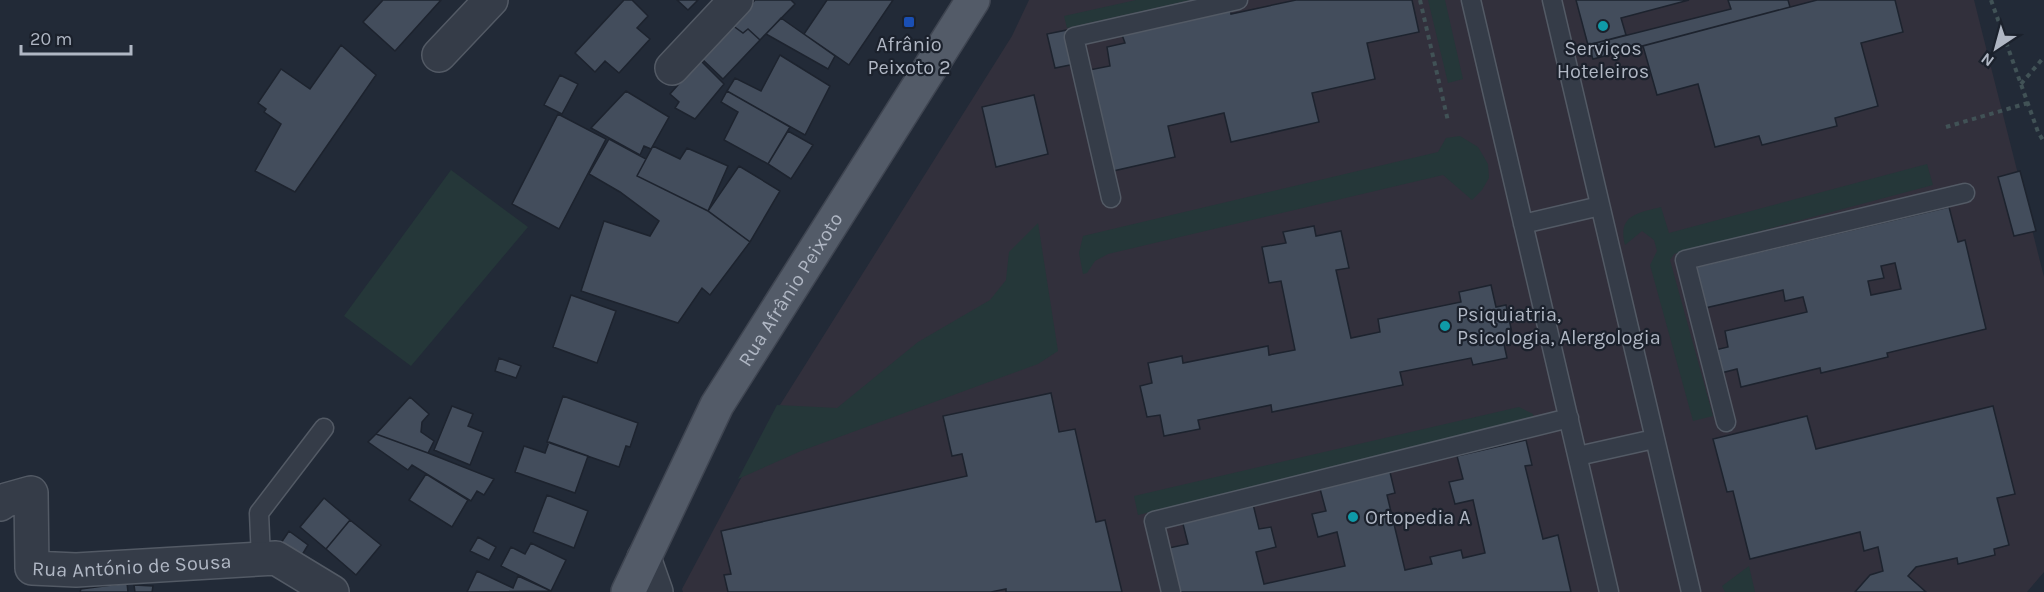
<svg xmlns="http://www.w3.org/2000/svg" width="2044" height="592" viewBox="0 0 2044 592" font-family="Karla,sans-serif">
<rect width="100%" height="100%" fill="#222a37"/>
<path fill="#32303c" d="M1029,0h945l70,277v295l-17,20h-1344l-1,-3 98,-184 232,-369z"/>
<path fill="#253739" d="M1136,0h55l-124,28 -3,-12z
M1428,0h17l18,79 -15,4z
M1460,136l18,11 10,17 1,14 -7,12 -10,10 -29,-25 -335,79 -13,7 -8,12 -4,1 -4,-21 4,-17 355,-84 8,-14z
M1927,164l6,21 -259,69 -4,6 43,156 -20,5 -43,-156 7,-14 -3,-11 -12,-9 -17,14c-8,-30 13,-32 36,-38l8,26z
M451,170l77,57 -117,139 -67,-50z
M1038,223l20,128 -20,13 -237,87 -63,28 39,-74 60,3 81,-66 72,-42 16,-20 3,-28z
M1519,407l14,7 1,6 -15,7 -381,88 -4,-19z
M1749,566l6,26h-30l-3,-6z"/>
<path fill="#434d5c" stroke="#1d232e" stroke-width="1.5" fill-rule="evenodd" d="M383,0h58l-46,51 -32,-29z
M624,0h8l16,16 -11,12 13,11 -31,34 -14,-12 -10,11 -20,-19z
M677,0h21l-10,10z
M755,0h36l4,4 -35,36 -12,-11 -5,4 -11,-8z
M827,0h66l-44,65 -45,-31z
M1296,0h116l7,32 -52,11 8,36 -63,14 7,29 -88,20 -7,-29 -56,13 7,31 -62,14 -24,-101 21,-4 -3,-19 18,-4 -4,-11 109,-25 1,7z
M1576,0h113l-68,18 5,17 -38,10z
M1728,0h60l2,7 -197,52 -5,-14 143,-36z
M1817,0h78l8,32 -42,11 17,63 -43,12 2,8 -75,19 -3,-9 -44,11 -17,-63 -41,11 -14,-49z
M781,18l54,38 -7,13 -62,-35z
M732,25l11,8 5,-4 12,11 -37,39 -22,-21z
M1067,30l8,34 -20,4 -8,-34z
M341,45l35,30 -81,117 -40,-21 26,-47 -17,-12 2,-3 -8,-6 23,-34 29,20z
M780,55l50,31 -25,49 -78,-44 8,-13 26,13z
M700,60l24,24 -29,35 -20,-11 4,-6 -9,-8z
M560,75l18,9 -16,30 -18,-9z
M626,91l43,26 -18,32 -7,-3 -4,9 -49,-27z
M727,91l63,36 -22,37 -44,-24 14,-28 -17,-10z
M1034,95l14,59 -52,13 -14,-60z
M558,114l48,25 -47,90 -47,-25z
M788,131l25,14 -22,34 -23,-15z
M609,139l37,20 -9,17 71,35 42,31 -40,53 -8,-7 -24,35 -97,-32 23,-70 46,15 9,-15 -39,-29 -31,-18z
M653,146l27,13 7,-11 41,18 -20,45 -71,-35z
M739,166l41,25 -30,51 -42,-31z
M2020,171l16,60 -22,5 -16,-59z
M1949,207l9,35 7,-2 21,89 -99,24 1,4 -33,8 -34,8 -1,-5 -79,19 -4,-18 -16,4 -6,-23 13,-3 -3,-16 82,-19 -4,-15 -18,4 -2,-11 -78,18 -10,-41zM1895,263l6,26 -30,6 -3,-14 16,-3 -3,-12z
M1314,226l2,10 25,-5 8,37 -13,2 15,68 29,-6 -2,-13 83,-17 -2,-10 32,-7 5,22 10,-2 6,28 -10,2 5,23 -34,7 -2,-7 -71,14 3,13 -131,27 -1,-7 -73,15 2,9 -36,7 -4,-21 -13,2 -7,-31 12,-3 -4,-20 34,-7 1,7 85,-17 1,9 26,-5 -14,-69 -12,2 -7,-36 24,-4 -3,-11z
M571,295l45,16 -19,52 -44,-16z
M499,358l22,8 -5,12 -21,-7z
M1051,393l8,39 16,-3 21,93 9,-2 17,72h-116v-3l-15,3h-263l-4,-17 7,-1 -10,-43 246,-55 -5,-22 -10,2 -9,-40z
M563,396l75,27 -8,24 -4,-1 -7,21 -72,-25z
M410,397l19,17 -7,8 -1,10 13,9 -6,12 -52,-19z
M452,406l21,8 -5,12 15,6 -13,33 -36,-15z
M1993,406l22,88 -18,4 12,47 -15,4 1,6 -37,9 -1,-6 -41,9 -8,9 18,16h-71l15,-17 13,-4 -5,-24 -14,4 -4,-19 -110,27 -17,-68 -6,1 -14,-53 94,-23 9,33z
M376,434l52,19 66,26 -10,16 -7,-4 -6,10 -59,-36 -4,5 -40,-28z
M1526,440l6,25 -7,1 18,73 15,-4 13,57h-397l-10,-43 24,-5 -6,-24 71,-16 6,25 12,-2 5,20 -20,5 8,32 81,-18 -8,-34 -19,5 -6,-23 14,-3 -7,-26 70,-17 6,25 -8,2 18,75 27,-6 -2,-7 31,-7 2,8 22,-5 -12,-53 -18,4 -6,-22 14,-3 -6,-23z
M549,442l39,14 -13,37 -60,-21 9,-26 21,7z
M426,474l42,26 -16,27 -43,-27z
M547,495l41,16 -14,37 -41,-16z
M324,498l26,22 -24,29 -26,-22z
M350,520l31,25 -25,30 -30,-26z
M289,531l19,14 -9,15 -20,-14z
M478,537l18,10 -7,13 -19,-9z
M531,543l35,17 -15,31 -50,-25 10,-19 14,7z
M477,571l36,17 5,-12 33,15 -84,1z
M127,583l1,9h-48l1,-3z
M134,585l19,1 -1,6h-17z"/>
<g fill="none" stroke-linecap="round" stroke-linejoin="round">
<defs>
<path id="service" d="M1471,0l138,592
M1552,0l139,592
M1111,198l-37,-161 164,-37
M1523,224l77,-18
M1726,422l-41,-162 280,-67
M1578,456l76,-17
M261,559l-2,-46 65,-85
M1171,592l-17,-71 415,-103"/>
<g id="minor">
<path d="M439,55l52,-55"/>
<path d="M672,68l64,-68"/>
<path id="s1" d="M0,504l6,-4 25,-7 1,75 44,2 200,-12 56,34"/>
<path d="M644,558l12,34"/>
</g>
<g id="primary">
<path id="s2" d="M628,592l89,-187 256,-405"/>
</g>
</defs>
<use href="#service" stroke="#535a65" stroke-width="21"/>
<use href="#minor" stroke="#535a65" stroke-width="36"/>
<use href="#primary" stroke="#3f4551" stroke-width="36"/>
<path stroke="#415256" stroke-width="4" stroke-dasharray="4.5 4.5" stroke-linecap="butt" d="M1420,0l28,121
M1991,0l47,132 6,10
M2021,84l23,-27
M1946,127l82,-24"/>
<use href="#service" stroke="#353c48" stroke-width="18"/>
<use href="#minor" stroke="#353c48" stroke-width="33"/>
<use href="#primary" stroke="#535b68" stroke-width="33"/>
</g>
<rect fill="#1a4fb4" stroke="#1b212c" stroke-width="2" x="903" y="16" width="12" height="12" rx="3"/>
<g fill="#0f9aa8" stroke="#1b212c" stroke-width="2">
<circle cx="1603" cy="26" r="6"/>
<circle cx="1445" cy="326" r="6"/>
<circle cx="1353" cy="517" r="6"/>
</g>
<g text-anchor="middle" stroke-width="4.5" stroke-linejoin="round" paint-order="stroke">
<g font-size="20" fill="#b0b7c4" stroke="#1b212c">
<text x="909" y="51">Afrânio<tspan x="909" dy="23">Peixoto 2</tspan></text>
<text x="1603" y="55">Serviços<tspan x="1603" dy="23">Hoteleiros</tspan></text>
<text x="1457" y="321" text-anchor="start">Psiquiatria,<tspan x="1457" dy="23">Psicologia, Alergologia</tspan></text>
<text x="1365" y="524" text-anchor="start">Ortopedia A</text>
</g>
<g font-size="20" fill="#b0b7c4" stroke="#1b212c">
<text dy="7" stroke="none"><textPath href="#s2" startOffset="344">Rua Afrânio Peixoto</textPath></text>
<text dy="7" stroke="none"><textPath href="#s1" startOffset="208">Rua António de Sousa</textPath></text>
</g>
</g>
<g transform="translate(1996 48) rotate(216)" stroke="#1b212c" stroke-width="4.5" paint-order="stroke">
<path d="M0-4.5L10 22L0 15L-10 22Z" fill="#b0b7c4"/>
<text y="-9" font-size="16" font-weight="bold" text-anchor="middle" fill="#b0b7c4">N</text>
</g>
<path d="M21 45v9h110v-9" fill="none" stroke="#b0b7c4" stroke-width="3"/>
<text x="30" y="45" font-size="18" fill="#b0b7c4" stroke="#1b212c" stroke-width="4.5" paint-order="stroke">20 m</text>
</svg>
